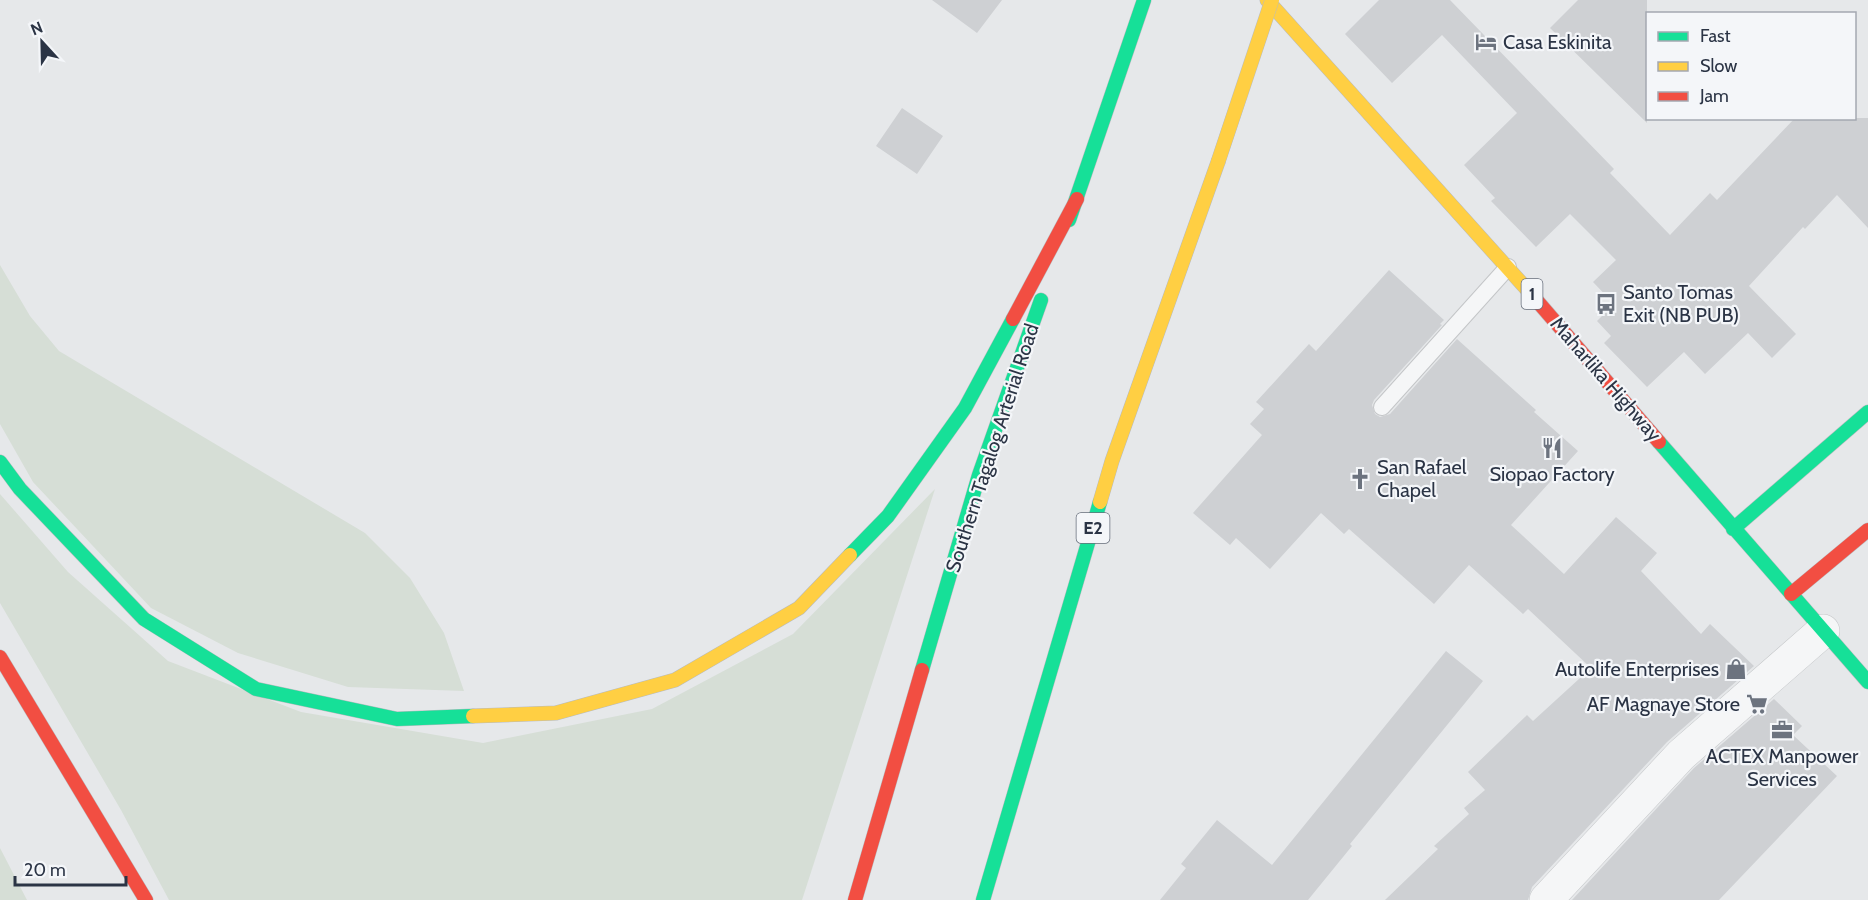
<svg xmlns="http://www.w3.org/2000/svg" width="1868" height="900" viewBox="0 0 1868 900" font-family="Cabin,sans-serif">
<rect width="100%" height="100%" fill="#e6e8ea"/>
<path fill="#d6ded6" d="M0,265l30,51 29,35 306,182 45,45 34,55 20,58 -116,-4 -110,-34 -87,-45 -118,-126 -33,-58z
M935,489l-133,411h-633l-48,-90 -121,-207v-109l68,78 100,89 133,51 182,31 169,-34 141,-75z
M0,848l27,52h-27z"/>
<path fill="#ced0d3" d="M932,0h70l-25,33z
M1379,0h71l164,169 -4,4 60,62 40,-42 7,7 78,-82h73v110l-31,-33 -32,34 -2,-2 -54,59 47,48 -24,24 -24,-25 -43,41 -21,-22 -37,35 -43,-44 7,-7 -14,-15 17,-17 -21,-22 23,-22 -46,-46 -34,33 -45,-46 4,-3 -31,-33 53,-52 -75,-78 -50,48 -47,-49z
M1578,0h69v123l-97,-95z
M902,108l41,28 -26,38 -41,-28z
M1389,270l55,50 -4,4 2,1 -68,75 -2,5 3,9 5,3 10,-3 67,-75 79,71 -2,2 44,39 -67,74 53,49 52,-57 41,36 -16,18 60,63 9,-10 44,42 -87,76 -135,145 -4,13h-143l53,-51 -4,-3 35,-32 -5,-6 21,-18 -17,-18 59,-57 6,6 58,-53 -63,-59 -5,5 -54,-49 -35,39 -85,-75 -5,5 -23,-21 -51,56 -34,-31 -6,7 -37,-32 69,-78 -12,-11 14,-15 -8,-7 53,-58 7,7z
M1446,651l37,30 -133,163 2,2 -44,54h-148l26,-32 -5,-4 36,-44 55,45z
M1774,699l28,27 -9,9 44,41 -118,124h-147l122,-132z"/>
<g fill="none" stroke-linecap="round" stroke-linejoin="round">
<defs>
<path id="lane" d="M1382,407l126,-140"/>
<path id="street" d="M1546,900l135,-145 142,-124"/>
<path id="fast" d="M1069,220l75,-220
M1659,442l209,240
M0,462l20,27 124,130 112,70 141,30 76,-3
M1733,529l135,-117
M850,555l38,-39 77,-108 48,-89
M922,670l57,-195 62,-175
M983,900l117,-398"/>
<path id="slow" d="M1267,0l265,295
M1100,502l12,-41 106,-299
M473,716l83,-3 119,-33 124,-72 51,-53"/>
<path id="jam" d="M1532,295l127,147
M1013,319l64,-120
M1791,594l77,-64
M0,657l146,243
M855,900l67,-230"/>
</defs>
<use href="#lane" stroke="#c4c6c8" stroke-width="18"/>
<use href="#street" stroke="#c4c6c8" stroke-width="34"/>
<use href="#fast" stroke="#b8bbbf" stroke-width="15"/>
<use href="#slow" stroke="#b8bbbf" stroke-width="15"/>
<use href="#jam" stroke="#b8bbbf" stroke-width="15"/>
<use href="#lane" stroke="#f5f6f7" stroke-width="16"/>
<use href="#street" stroke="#f5f6f7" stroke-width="33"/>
<use href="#fast" stroke="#16e098" stroke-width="14"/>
<use href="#slow" stroke="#ffcf43" stroke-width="14"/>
<use href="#jam" stroke="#f24e42" stroke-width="14"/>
<defs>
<path id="slow-bridge" d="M1218,162l54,-162"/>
</defs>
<use href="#slow-bridge" stroke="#b8bbbf" stroke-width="15" stroke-linecap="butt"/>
<use href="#slow-bridge" stroke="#ffcf43" stroke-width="14"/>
</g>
<defs>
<symbol id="hotel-bare" viewBox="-9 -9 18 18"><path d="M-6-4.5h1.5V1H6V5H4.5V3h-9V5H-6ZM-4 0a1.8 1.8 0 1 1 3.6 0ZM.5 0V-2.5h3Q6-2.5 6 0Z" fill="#6c737f" stroke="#f4f6f9" stroke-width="2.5" paint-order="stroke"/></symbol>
<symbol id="bus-bare" viewBox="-9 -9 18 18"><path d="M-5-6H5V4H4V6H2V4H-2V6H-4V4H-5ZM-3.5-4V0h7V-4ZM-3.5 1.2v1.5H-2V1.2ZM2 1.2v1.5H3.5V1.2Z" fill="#6c737f" stroke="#f4f6f9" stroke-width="2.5" paint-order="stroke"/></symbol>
<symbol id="restaurant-bare" viewBox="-9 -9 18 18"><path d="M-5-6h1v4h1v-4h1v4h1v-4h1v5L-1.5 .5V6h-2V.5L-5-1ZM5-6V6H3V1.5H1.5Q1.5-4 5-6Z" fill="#6c737f" stroke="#f4f6f9" stroke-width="2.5" paint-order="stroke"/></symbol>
<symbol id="church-bare" viewBox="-9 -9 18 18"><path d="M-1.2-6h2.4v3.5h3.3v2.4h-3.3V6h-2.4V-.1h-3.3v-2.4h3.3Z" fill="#6c737f" stroke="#f4f6f9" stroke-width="2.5" paint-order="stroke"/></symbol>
<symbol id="shop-bare" viewBox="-9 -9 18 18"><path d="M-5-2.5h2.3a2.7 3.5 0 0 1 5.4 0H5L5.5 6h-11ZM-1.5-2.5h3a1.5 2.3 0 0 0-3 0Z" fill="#6c737f" stroke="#f4f6f9" stroke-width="2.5" paint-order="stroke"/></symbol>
<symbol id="supermarket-bare" viewBox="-9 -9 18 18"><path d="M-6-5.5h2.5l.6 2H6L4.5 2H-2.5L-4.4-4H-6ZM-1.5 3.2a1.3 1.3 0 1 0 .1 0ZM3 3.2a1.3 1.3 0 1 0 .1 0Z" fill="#6c737f" stroke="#f4f6f9" stroke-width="2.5" paint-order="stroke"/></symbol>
<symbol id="office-bare" viewBox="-9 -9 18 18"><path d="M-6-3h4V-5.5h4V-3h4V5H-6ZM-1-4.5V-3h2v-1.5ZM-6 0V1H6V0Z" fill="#6c737f" stroke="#f4f6f9" stroke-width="2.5" paint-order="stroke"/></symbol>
</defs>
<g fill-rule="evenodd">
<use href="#hotel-bare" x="1471" y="27" width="30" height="30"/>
<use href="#bus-bare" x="1591" y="289" width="30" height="30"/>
<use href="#restaurant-bare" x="1537" y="433" width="30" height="30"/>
<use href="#church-bare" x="1345" y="464" width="30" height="30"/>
<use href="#shop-bare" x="1721" y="654" width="30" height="30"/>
<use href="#supermarket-bare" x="1742" y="689" width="30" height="30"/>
<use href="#office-bare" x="1767" y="715" width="30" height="30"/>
</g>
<g text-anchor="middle" stroke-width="4.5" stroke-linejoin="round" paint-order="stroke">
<g fill="#f4f6f9" stroke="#676e7b" stroke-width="1.5">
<rect x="1521.5" y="279" width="21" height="30" rx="4.5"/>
<rect x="1076.5" y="513" width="33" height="30" rx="4.5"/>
</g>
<g font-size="18" font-weight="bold" fill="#2b3445">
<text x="1532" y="300">1</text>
<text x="1093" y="534">E2</text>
</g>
<g font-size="20" fill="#2b3445" stroke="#f4f6f9" text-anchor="start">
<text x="1503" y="49">Casa Eskinita</text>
<text x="1623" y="299">Santo Tomas<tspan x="1623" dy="23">Exit (NB PUB)</tspan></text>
<text x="1377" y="474">San Rafael<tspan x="1377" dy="23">Chapel</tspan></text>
<text x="1552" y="481" text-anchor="middle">Siopao Factory</text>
<text x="1719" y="676" text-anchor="end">Autolife Enterprises</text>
<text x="1740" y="711" text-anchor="end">AF Magnaye Store</text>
<text x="1782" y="763" text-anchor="middle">ACTEX Manpower<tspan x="1782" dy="23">Services</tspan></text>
</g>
<g font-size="20" fill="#2b3445" stroke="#f4f6f9">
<text transform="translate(1606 379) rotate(49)" y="7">Maharlika Highway</text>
<text transform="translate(992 448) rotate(-72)" y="7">Southern Tagalog Arterial Road</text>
</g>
</g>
<rect x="1646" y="12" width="210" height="108" fill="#f4f6f9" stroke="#a4a8b1" stroke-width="1.5"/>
<rect x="1658" y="32" width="30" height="9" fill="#16e098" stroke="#a4a8b1" stroke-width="1.5"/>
<text x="1700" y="42" font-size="18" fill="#2b3445">Fast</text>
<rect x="1658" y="62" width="30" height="9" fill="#ffcf43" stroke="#a4a8b1" stroke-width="1.5"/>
<text x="1700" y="72" font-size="18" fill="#2b3445">Slow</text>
<rect x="1658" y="92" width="30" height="9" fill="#f24e42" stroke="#a4a8b1" stroke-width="1.5"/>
<text x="1700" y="102" font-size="18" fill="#2b3445">Jam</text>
<g transform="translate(42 42) rotate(338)" stroke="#f4f6f9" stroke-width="4.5" paint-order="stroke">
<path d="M0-4.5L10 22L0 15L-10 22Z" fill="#2b3445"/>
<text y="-9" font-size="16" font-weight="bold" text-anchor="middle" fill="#2b3445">N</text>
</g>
<path d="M15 876v9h111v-9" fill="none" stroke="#2b3445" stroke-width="3"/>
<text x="24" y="876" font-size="18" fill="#2b3445" stroke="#f4f6f9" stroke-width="4.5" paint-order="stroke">20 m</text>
</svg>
